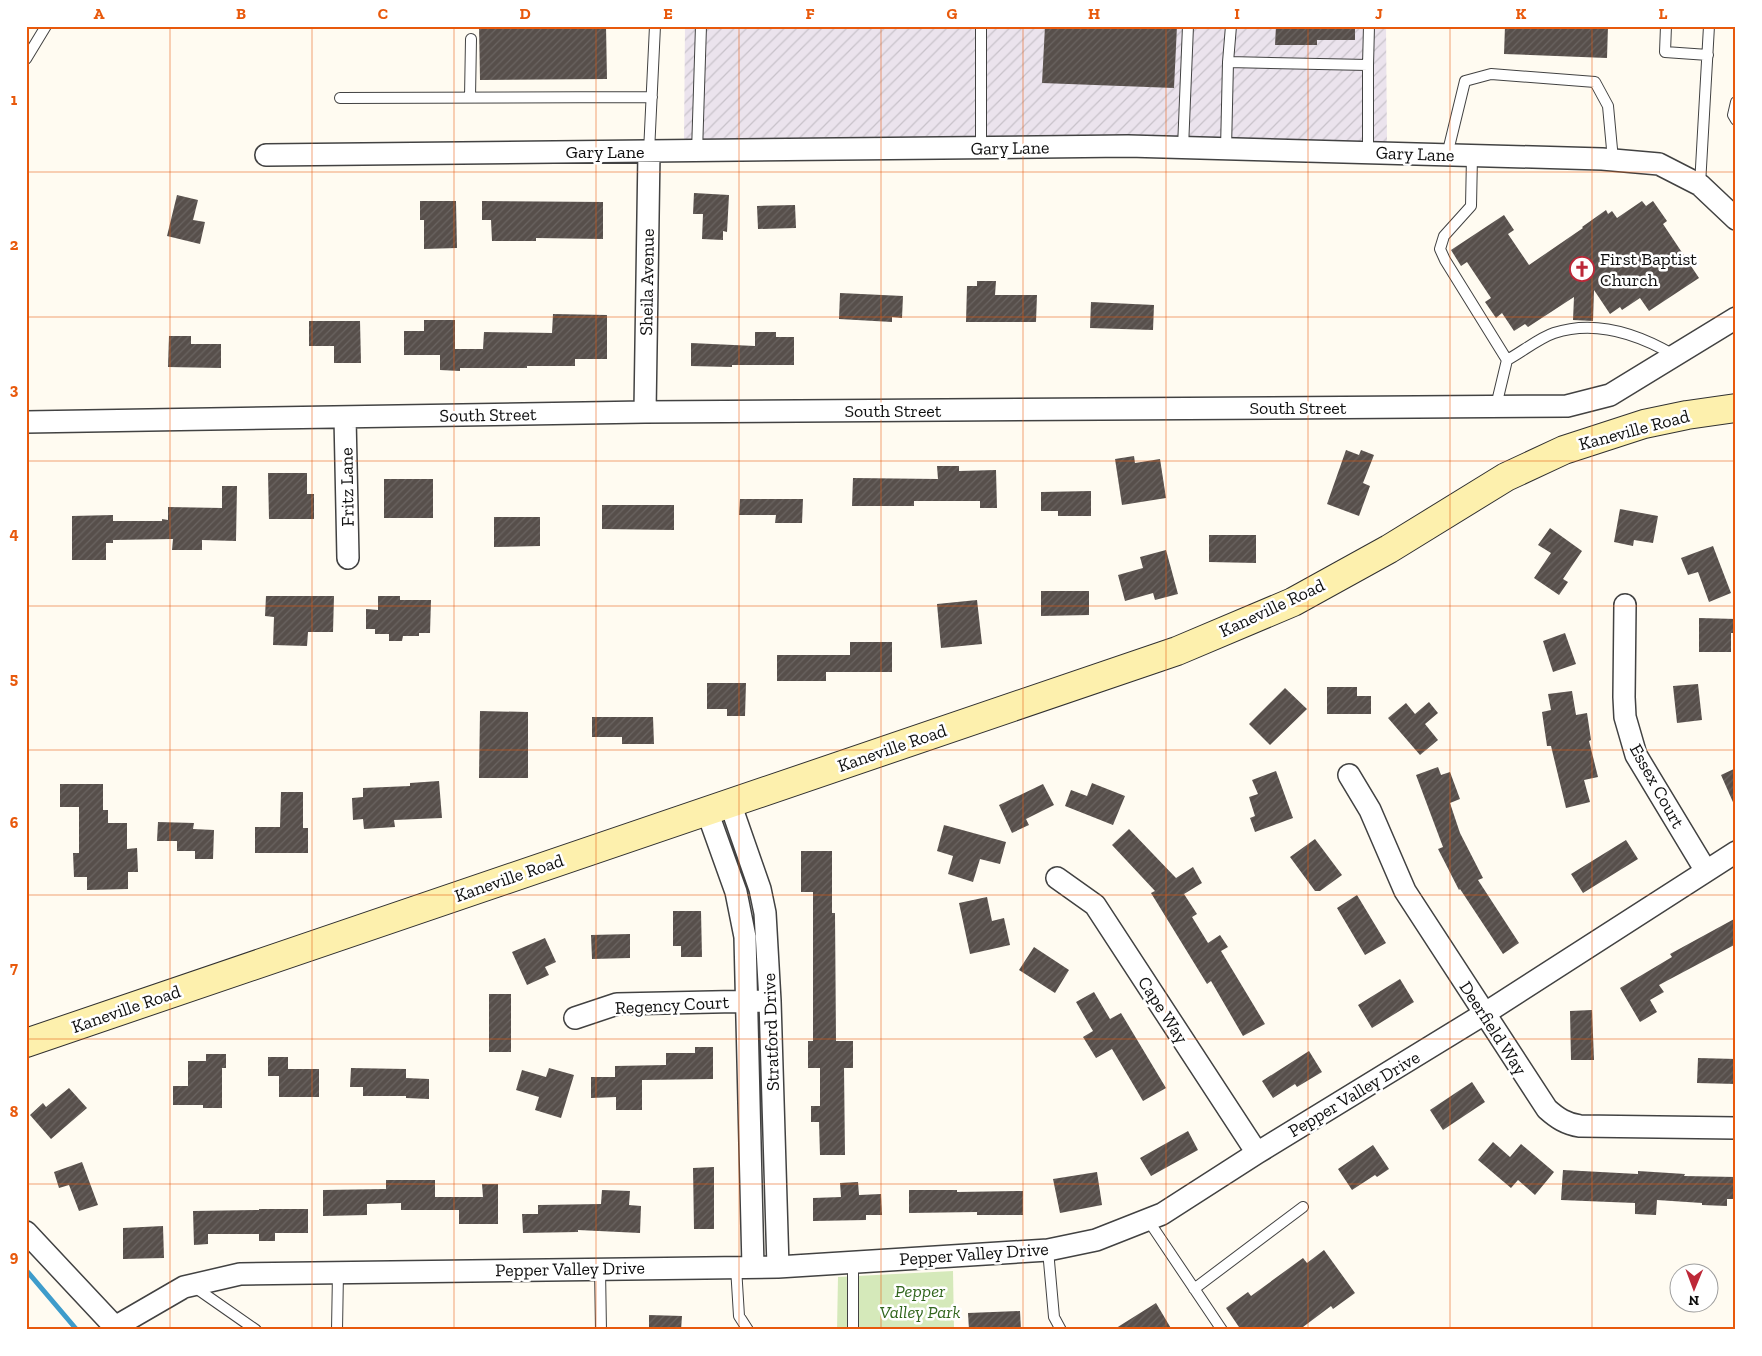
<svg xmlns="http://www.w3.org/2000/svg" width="1762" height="1356" viewBox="0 0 1762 1356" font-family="'Zilla Slab',serif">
<defs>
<pattern id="industrial-furrows" width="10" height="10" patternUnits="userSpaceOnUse" patternTransform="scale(1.25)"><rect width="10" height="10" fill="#ebe3ed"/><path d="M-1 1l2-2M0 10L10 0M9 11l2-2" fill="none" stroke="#c8c2ca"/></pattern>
<pattern id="building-hatch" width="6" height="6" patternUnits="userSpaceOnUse" patternTransform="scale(1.25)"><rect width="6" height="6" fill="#574f4b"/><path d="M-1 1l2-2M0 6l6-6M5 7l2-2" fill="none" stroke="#6a6461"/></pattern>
</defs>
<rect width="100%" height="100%" fill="#fffbf1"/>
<path fill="url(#industrial-furrows)" d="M685,26h701l1,120 -703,-3z"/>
<path fill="#d5e9ba" d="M953,1271l1,59h-117l1,-53z"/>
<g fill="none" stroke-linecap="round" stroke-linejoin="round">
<path stroke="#3e9ccb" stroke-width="5" d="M26,1270l51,60"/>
</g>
<path fill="url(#building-hatch)" d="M479,26h127l1,53 -127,1z
M1045,26h132l-3,62 -132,-5z
M1276,26h79v14h-38v5h-42z
M1505,26h103l-1,32 -103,-4z
M694,193l35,2 -2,37 -4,-1v9l-21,-1 1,-25h-10z
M177,195l21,5 -5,20 12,2 -5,22 -33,-8z
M420,201h36l1,47 -33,1v-29h-4z
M482,201l121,1v37l-67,-1v3h-44l-1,-21h-9z
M1642,201l4,5 7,-5 14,20 -4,3 36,54 -50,33 -9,-13 -18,12 -2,-3 -10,7 -16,-24 -1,31 -20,-1 1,-23 -46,30 -3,-3 -11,7 -12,-18 -6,5 -11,-16 6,-4 -24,-36 -6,4 -10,-16 53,-35 10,15 -6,4 21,31 54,-37 -1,-1 24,-17 2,4 4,-3 5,7z
M795,205l1,23 -38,1 -1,-23z
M977,281h19l-1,14h42l-1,27h-70l1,-36h10z
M840,293l63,3 -1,22 -10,-1v5l-53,-3z
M1091,302l63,3 -1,25 -63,-2z
M553,314l54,1v44h-32v7h-48v2h-67v3l-20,-1v-15h-36v-24h20v-11h31v29h28l1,-17 68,1z
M309,321h51l1,42h-27v-17h-25z
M755,332h21v5h18v28h-62v2l-41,-1v-23l64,3z
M169,336h22v8h30v24l-53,-1z
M1346,450l13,5 2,-5 13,5 -11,28 7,3 -11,30 -32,-12z
M1134,456l1,7 25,-4 6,39 -44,7 -7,-46z
M937,466h22v5l37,-1 1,38h-17v-7h-66v5h-62l1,-28 85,1z
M268,473h39v21h7v25h-45z
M384,479h49v39h-49z
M222,486h15l-1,55 -34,-1v10h-30l1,-11 -60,1v3h-7v17h-34v-44l41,-1v6h49v-2l6,1v-13l54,1z
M1091,491v25h-33v-5h-17v-19z
M740,499h63l-1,24h-27l1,-8h-37z
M602,505h72v25l-72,-1z
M1620,509l38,7 -5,27 -19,-3 -1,6 -19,-4z
M494,517h46v29l-46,1z
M1550,528l32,23 -19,28 5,3 -9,13 -25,-17 17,-25 -13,-8z
M1209,535h47v28l-47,-1z
M1713,546l18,47 -22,9 -11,-30 -10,3 -7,-17z
M1166,550l12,44 -23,6 -2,-7 -28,8 -7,-26 25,-7 -3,-11z
M1041,591h48v24l-48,1z
M266,596h68l-1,36h-25l-1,14 -34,-1 1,-28 -9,-1z
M378,596h22v4h31l-1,33h-11v3h-16l-1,5h-13v-7h-14v-5h-9v-20l12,1z
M977,600l5,44 -41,4 -4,-44z
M1699,618l37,1v14h-5v19h-32z
M1565,633l11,31 -23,8 -10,-31z
M850,642h42v30h-66v9h-49v-26h73z
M707,683h39l-1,33h-18v-7h-20z
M1698,684l4,36 -25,3 -4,-37z
M1327,687h30v9h14v18h-44z
M1285,688l22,21 -37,36 -21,-21z
M1572,691l4,24 11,-2 4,27 -2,1 9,36 -14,3 6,22 -24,6 -15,-62h-4l-5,-34 9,-2 -3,-16z
M1429,702l9,11 -13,11 13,16 -18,15 -32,-37 18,-15 9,11z
M480,711l48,1v66h-49z
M592,717h61l1,27h-32v-7h-30z
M1438,767l3,8 9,-3 10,27 -10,4 10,30 23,45 -5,2 41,63 -16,11 -43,-65 -1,1 -21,-41 5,-2 -27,-72z
M1736,768v41l-15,-34z
M1276,771l17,47 -38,14 -5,-14 5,-2 -6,-19 9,-3 -6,-14z
M439,781l3,37 -48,2 1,7 -31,2 -1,-10 -10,1 -1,-22 11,-1v-9l47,-2v-3z
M1092,783l33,13 -12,29 -48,-19 6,-16 16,6z
M60,784h43v26h5v13h19v26l10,-1 1,24h-10v17l-41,1v-13h-13l-1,-24h6v-46h-19z
M1043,784l11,21 -28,14 3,6 -17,8 -13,-28z
M281,792h22v36h5v25h-53v-26h25z
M158,822l36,1 -1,6 21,1 -1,29h-18v-8h-18v-10h-20z
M944,825l62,17 -6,22 -20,-5 -7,23 -25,-8 5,-18 -16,-5z
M1129,829l47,49 17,-11 9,16 -18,11 13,20 -5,3 16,26 12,-8 8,12 -7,4 44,73 -22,12 -32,-55 -4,3 -56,-91 4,-2 -43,-46z
M1315,839l27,36 -22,16h-5l-25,-34z
M1626,840l12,19 -55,34 -12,-19z
M801,851h31v62h3l1,128h17v27h-9l1,87h-25l-1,-33h-8v-16h9v-38h-12v-27h5v-149h-12z
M1357,895l29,48 -21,12 -28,-47z
M987,897l5,24 12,-3 6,27 -40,9 -11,-51z
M673,911h28l1,46h-21v-11h-8z
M1736,918v26l-77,41 5,7 -14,8 7,12 -17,10 -20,-34 52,-31 -2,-3z
M630,934v24l-38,1 -1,-24z
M545,938l11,24 -11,5 4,8 -22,10 -15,-33z
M1034,947l35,23 -14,23 -36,-23z
M1400,979l14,23 -42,26 -14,-23z
M1094,992l16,27 11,-6 45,75 -23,13 -31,-52 -16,9 -13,-21 10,-6 -17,-29z
M489,994h22v58h-22z
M1592,1010l2,50h-23l-1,-49z
M695,1047h18v32l-71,1v30h-26v-13l-25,1v-21h24v-11l51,-1v-12h29z
M1309,1051l13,21 -25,15 -2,-3 -22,14 -11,-17z
M206,1054h20v14h-4v40h-19v-3h-30v-19h15v-25h18z
M268,1057h20v12h31v28h-40v-21h-11z
M1698,1058l38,1v25l-39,-1z
M351,1068l55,1v9l23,1v20l-23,-1v-2h-43v-9h-13z
M549,1068l25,7 -13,43 -26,-8 4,-13 -23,-7 6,-20 24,7z
M1472,1082l13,20 -42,28 -13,-20z
M69,1088l18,20 -36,31 -21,-24 13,-12 3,4z
M1188,1131l10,19 -47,26 -11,-18z
M1493,1142l17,15 11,-13 33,28 -19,23 -17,-15 -7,8 -33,-28z
M1373,1145l16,24 -12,8 -2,-2 -23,15 -14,-21z
M82,1162l16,43 -19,6 -10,-26 -10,3 -5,-16z
M714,1167v62h-20l-1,-61z
M1563,1170l75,4v-3l47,3 -1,2 52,1v22h-9v7l-25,-1v-2l-45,-3 -1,15 -21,-1v-11l-74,-3z
M1097,1172l5,33 -42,8 -7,-34z
M386,1180h49v17h48l-1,-13h16v40h-39v-14h-58v-7l-34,1v11l-44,1v-26l63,-1z
M858,1182l1,13 22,-1 1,21h-16v5l-53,1v-23l28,-1 -1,-14z
M602,1190l28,1 -1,14 12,1 -1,27 -62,-3v2l-55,1 -1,-19h16v-9l63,-1z
M909,1190h48v2l66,-1v24h-46v-3l-68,1z
M259,1209h49v24h-33v8h-16v-7h-51v10l-14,1 -1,-34 66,-1z
M163,1226l1,32 -41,1v-31z
M1324,1250l31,43 -22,16 -2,-3 -32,24h-58l-15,-22 22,-16 3,4 52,-38 4,5z
M1156,1303l16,27h-59z
M1020,1311l1,19h-52l-1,-17z
M649,1315l33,1 -1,14h-32z"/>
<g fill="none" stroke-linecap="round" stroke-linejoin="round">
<defs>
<path id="lane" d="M1666,26l-1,26 43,3
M26,59l20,-33
M1228,62l3,-36
M1368,65l1,-39
M470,97l1,-58
M340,98l312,-1
M1736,102l-3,13 3,5
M981,148v-122
M1183,148l5,-122
M1226,149l2,-87 140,3v88
M649,152l6,-126
M697,152l4,-126
M1447,155l18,-74 26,-7 104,8 13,24 5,54
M1472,156l-1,50 -27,30 -4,13 5,11 62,100
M1700,185l9,-159
M1496,406l11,-46c15,-8 32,-22 47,-27 42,-14 84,1 120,22
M1148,1220l74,110
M1048,1250l6,67 7,13
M736,1267l3,49 9,14
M600,1269l1,61
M193,1286l63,44
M1194,1289l109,-82
M337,1330l1,-58
M853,1330v-68"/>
<path id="street" d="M266,155l862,-9 474,13 57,5 41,21 36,34
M645,412l4,-260
M345,417l3,141
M26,422l619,-10 922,-6 43,-11 126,-77
M1625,605l-1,92 1,20 11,38 70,116
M1349,775l21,35 35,81 142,218c10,9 19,15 33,17l156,2
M730,803l30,86 5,24 5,88 8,266
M707,811l29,81 9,45 8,330
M1057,878l38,27 162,248
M575,1018l42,-14 143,-3
M26,1232l89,95
M113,1330l2,-3 69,-40 56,-13 538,-7 270,-17 48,-10 66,-26 95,-61 227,-139 252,-162"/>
<path id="secondary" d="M26,1043l1151,-392 116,-49 96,-53 117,-72 58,-27 80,-26 43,-9 49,-7"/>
</defs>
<use href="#lane" stroke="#424242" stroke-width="12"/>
<use href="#street" stroke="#424242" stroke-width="24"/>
<use href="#secondary" stroke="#313131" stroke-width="30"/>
<use href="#lane" stroke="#fff" stroke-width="10"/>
<use href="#street" stroke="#fff" stroke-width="21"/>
<use href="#secondary" stroke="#fdf0ad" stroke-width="28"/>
</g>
<path fill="none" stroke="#e8590c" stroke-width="1" stroke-opacity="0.55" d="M170,26v1304M312,26v1304M454,26v1304M596,26v1304M739,26v1304M881,26v1304M1023,26v1304M1166,26v1304M1308,26v1304M1450,26v1304M1592,26v1304M26,172h1710M26,317h1710M26,461h1710M26,606h1710M26,750h1710M26,895h1710M26,1039h1710M26,1184h1710"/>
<defs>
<symbol id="church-ring" viewBox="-11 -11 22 22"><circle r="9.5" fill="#fff" stroke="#bd2838" stroke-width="1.5"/><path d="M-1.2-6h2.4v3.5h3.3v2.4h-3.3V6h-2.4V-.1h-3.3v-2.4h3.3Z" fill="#bd2838"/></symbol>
</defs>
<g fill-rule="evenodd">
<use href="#church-ring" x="1568" y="255" width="28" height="28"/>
</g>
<g text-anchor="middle" stroke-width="5" stroke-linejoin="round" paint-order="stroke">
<g font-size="18" fill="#0f0f0f" stroke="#fff">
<text transform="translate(1010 148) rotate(-1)" y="6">Gary Lane</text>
<text x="605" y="158">Gary Lane</text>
<text transform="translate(1415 154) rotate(2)" y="6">Gary Lane</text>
<text transform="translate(647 282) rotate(-89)" y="6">Sheila Avenue</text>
<text x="1298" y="414">South Street</text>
<text x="893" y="417">South Street</text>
<text transform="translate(488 415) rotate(-1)" y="6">South Street</text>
<text transform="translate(1634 430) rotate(-15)" y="6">Kaneville Road</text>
<text transform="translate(347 487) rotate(-91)" y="6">Fritz Lane</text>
<text transform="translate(1272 608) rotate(-25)" y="6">Kaneville Road</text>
<text transform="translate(892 748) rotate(-19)" y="6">Kaneville Road</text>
<text transform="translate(1657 786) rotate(61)" y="6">Essex Court</text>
<text transform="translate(509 878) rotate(-19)" y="6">Kaneville Road</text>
<text transform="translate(672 1005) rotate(-3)" y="6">Regency Court</text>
<text transform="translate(126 1009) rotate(-19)" y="6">Kaneville Road</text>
<text transform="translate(1163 1010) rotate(57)" y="6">Cape Way</text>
<text transform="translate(1493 1028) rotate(57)" y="6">Deerfield Way</text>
<text transform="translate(771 1032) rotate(-92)" y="6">Stratford Drive</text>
<text transform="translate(1354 1094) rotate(-31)" y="6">Pepper Valley Drive</text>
<text transform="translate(974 1254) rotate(-4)" y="6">Pepper Valley Drive</text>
<text transform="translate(570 1269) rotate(-1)" y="6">Pepper Valley Drive</text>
</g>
<g font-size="18" fill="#0f0f0f" stroke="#fff" text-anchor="start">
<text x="1600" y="265">First Baptist<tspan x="1600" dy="21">Church</tspan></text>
</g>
<g font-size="18" font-style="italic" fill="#32661f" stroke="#fff">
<text x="920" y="1297">Pepper<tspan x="920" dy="21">Valley Park</tspan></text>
</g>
</g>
<rect width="1762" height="1356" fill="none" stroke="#ffffff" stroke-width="55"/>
<g transform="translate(1694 1288) rotate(181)"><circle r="24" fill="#ffffff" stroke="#9f9f9f"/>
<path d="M0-4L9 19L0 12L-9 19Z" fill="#bd2838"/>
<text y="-8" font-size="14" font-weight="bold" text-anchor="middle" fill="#0f0f0f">N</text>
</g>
<rect x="28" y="28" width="1706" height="1300" fill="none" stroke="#e8590c" stroke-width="2"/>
<g font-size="16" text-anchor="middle" font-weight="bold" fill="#e8590c">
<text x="99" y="19">A</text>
<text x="241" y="19">B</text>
<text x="383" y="19">C</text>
<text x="525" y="19">D</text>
<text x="668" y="19">E</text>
<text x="810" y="19">F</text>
<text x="952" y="19">G</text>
<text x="1094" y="19">H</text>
<text x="1237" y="19">I</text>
<text x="1379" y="19">J</text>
<text x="1521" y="19">K</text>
<text x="1663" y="19">L</text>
<text x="14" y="105">1</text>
<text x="14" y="250">2</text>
<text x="14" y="395">3</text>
<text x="14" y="539">4</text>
<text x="14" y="684">5</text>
<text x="14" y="828">6</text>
<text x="14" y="973">7</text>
<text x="14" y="1117">8</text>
<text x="14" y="1262">9</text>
</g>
</svg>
